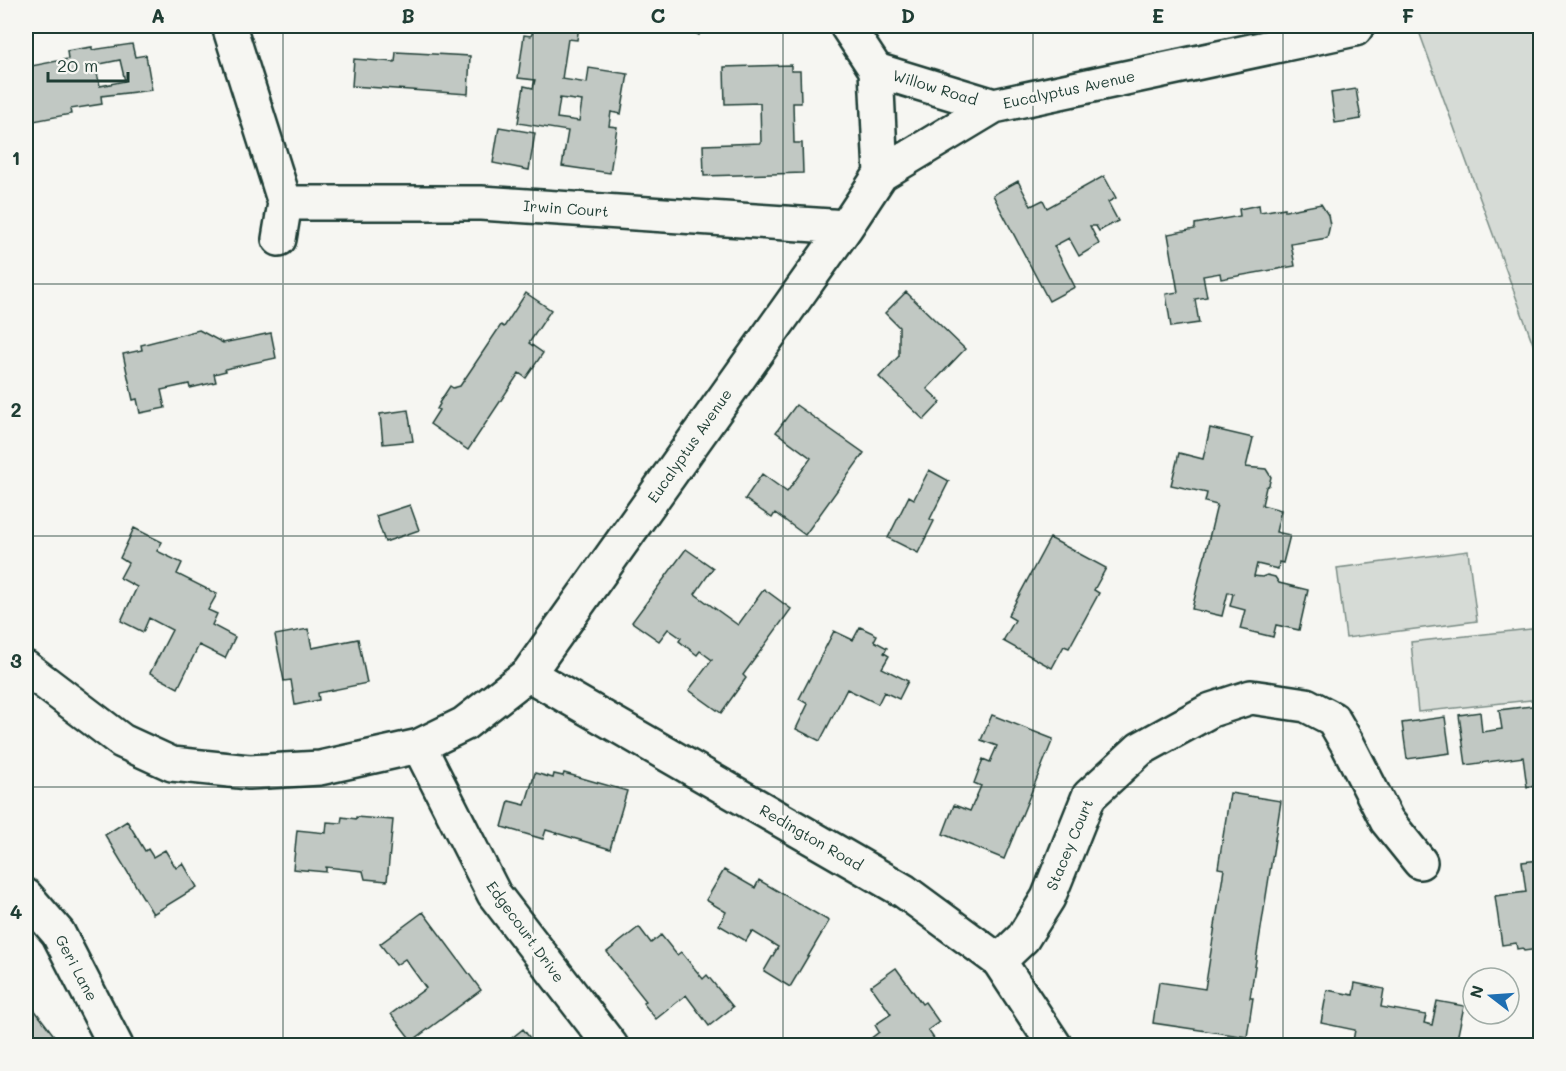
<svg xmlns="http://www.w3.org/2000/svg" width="1566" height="1071" font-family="Mali,sans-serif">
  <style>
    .green { fill: #d6dbd6; stroke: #7a8c85; stroke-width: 1.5 }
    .building { fill: #c1c8c3; stroke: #1f3d34; stroke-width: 1.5; fill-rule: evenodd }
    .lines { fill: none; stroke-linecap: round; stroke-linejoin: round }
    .minor-casing { stroke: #1f3d34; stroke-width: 38 }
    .minor { stroke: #f6f6f2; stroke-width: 33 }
    .grid { fill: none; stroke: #1f3d34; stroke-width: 1.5; stroke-opacity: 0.55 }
    .labels { text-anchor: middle; stroke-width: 6; stroke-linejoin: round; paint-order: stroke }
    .street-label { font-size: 15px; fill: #1f3d34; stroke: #f6f6f2 }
    .neatline { fill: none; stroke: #1f3d34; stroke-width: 2 }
    .grid-label { font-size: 20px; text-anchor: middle; font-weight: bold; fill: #1f3d34 }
  </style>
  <rect width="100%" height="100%" fill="#f6f6f2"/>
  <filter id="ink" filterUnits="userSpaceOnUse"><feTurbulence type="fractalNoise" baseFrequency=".0167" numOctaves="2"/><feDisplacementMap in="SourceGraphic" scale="12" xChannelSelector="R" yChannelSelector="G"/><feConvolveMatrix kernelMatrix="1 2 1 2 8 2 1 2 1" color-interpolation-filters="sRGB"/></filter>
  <g filter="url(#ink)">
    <!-- green -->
    <path class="green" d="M1417,26H1540V363Z
      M1468,551L1477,621L1346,638L1337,568Z
      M1540,628V699L1418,712L1411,642Z"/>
    <!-- building -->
    <path class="building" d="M535,26H579L577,40L568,39L562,79L587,83L589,68L628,74L621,114L611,112L609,126L617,127L610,173L562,166L568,131L518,123L524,86L533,88L535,80L518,78L524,35L531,36ZM560,98L582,101L579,121L557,118Z
      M682,26H704L699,35Z
      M132,44L135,57L146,55L152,90L101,96L102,104L70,109L71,114L34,121L33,116L26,118V67L68,59L67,51L92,47V50ZM120,60L125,81L100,86L95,65Z
      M396,52L470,56L468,94L352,86L354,59L395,62Z
      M791,65V71H800L801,103H793L794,143H802L803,173L704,176L703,145L761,143L760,103L725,104L724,67Z
      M1356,89L1361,119L1335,123L1331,93Z
      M499,127L535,133L529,170L493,163Z
      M1104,176L1116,198L1108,202L1118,221L1099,231L1096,226H1090L1099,244L1079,256L1069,238L1054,246L1075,287L1049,301L993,195L1018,181L1031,206L1043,200L1047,208Z
      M1321,204L1328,215L1330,225L1327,238L1291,244L1295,266L1221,279L1220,273L1203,276L1207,297L1195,299L1199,323L1171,327L1166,294L1178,292L1168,234L1195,229V224L1240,216L1239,209L1259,205L1260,212L1285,208V211Z
      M906,292L965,349L927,389L941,402L924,420L879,377L899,356V327L885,313Z
      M526,293L551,310L529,343L543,353L526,378L519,373L468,450L430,424L439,410L437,409L440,404L439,403L450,386L453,388L460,386L501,325L504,327Z
      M199,330L223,343L271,333L276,358L225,369L226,371L214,374L216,382L190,388L189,384L161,390L165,408L140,413L137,399L133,400L123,354L142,350L141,345Z
      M796,405L864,453L805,535L775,513L772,518L745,499L762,474L787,492L811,458L776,432Z
      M408,410L413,441L383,444L380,414Z
      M1210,428L1253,438L1246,467L1266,469L1271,477L1269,485L1266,487L1262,505L1281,510L1276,532L1290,535L1283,563L1279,562L1278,569L1257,564L1254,576L1262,577L1267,575L1275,577L1279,583L1308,590L1299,630L1276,625L1273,637L1240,629L1245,610L1230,606L1233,594L1228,592L1222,616L1192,609L1217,505L1205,502L1207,493L1171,485L1179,453L1203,459Z
      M929,470L949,481L930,519L934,521L918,553L888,538L909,496L914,499Z
      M410,505L419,530L385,542L376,516Z
      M134,528L162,542L157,551L182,563L177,574L217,594L208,610L217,614L212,625L235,637L225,658L199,645L178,688L150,673L172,630L149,618L143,632L121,621L137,587L120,578L128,563L120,558Z
      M1050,538L1106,568L1094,590L1099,593L1069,648L1064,646L1052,668L1003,641L1015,620L1008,616Z
      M686,549L713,568L695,594L738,625L764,589L791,609L743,675L746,678L721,713L689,690L712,660L700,651L697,655L679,641L681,638L668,629L659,641L632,622Z
      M860,627L877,635L874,641L887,648L884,653L889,656L882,668L908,681L899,699L884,692L878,704L847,689L820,741L796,729L808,704L799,699L834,631L853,640Z
      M308,629L312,648L358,639L367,683L318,693L319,700L295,705L291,680L284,681L275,635Z
      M1540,705V785L1527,787L1523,757L1466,765L1459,715L1480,712L1482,732L1502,729L1499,710Z
      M992,715L1053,739L1004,859L943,834L954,805L970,811L981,786L974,783L983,759L990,762L997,746L981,740Z
      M1445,717L1450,753L1407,759L1402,723Z
      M535,773L553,778L554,774L563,776L564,773L627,791L610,849L546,830L543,839L502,827L509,801L525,805Z
      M1230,793L1281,801L1250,998H1253L1247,1037L1153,1023L1159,982L1205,989L1224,869L1218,868Z
      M342,817L356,819V817L393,820L387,881L365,879L363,871L326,867V872L293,869L297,830L326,833L327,822L341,823Z
      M127,821L145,851L148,849L153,857L165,850L176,868L183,863L197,887L153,914L105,835Z
      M1540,860V946H1538L1539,949L1524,951L1523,948L1517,949L1516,943L1502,945L1495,896L1526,892L1522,862Z
      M724,870L755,888L759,880L829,921L790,987L764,971L778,947L752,931L746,941L719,925L726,912L706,900Z
      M423,912L481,990L412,1041L391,1014L426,988L405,959L396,965L380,944Z
      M639,927L651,943L661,935L677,955L681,952L703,979L707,975L733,1007L709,1026L686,995L656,1019L643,1003L646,1001L607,952Z
      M896,968L922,1004L925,1002L939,1022L928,1030L939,1046H867L865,1043L879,1032L875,1025L891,1014L871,986Z
      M1355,983L1384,989L1381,1007L1426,1015L1424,1023L1432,1025L1437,1001L1464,1006L1456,1044L1435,1040L1434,1046H1352L1355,1030L1321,1023L1327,990L1353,995Z
      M26,984L34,994L27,1000L62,1046H26Z
      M523,1029L536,1046H502Z"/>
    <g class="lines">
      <!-- minor casing -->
      <g class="minor-casing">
        <path id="minor" d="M229,26L285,203H481L846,227
          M847,26L876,70L881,174
          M876,70L994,106
          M279,239L285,203
          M26,668L122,741L172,764L249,772L320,768L419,746L464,724L528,674L846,227L881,174L994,106L1355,29L1357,26
          M528,674L904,891L999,961L1055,1046
          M419,746L494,894L611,1046
          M26,896L58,933L116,1046
          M999,961L1023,938L1048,898L1089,796L1140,749L1211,710L1251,697L1306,705L1333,719L1347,743L1387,821L1420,862"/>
      </g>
      <!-- minor -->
      <use href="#minor" class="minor"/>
    </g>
  </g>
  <!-- grid -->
  <path class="grid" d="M283,26V1046M533,26V1046M783,26V1046M1033,26V1046M1283,26V1046M26,284H1540M26,536H1540M26,787H1540"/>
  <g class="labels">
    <!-- street labels -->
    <g class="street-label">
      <text transform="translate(935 88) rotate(17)" y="5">Willow Road</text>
      <text transform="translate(1069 90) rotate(-12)" y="5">Eucalyptus Avenue</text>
      <text transform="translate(566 209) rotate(4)" y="5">Irwin Court</text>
      <text transform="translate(690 446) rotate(-55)" y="5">Eucalyptus Avenue</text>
      <text transform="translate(811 838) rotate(30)" y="5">Redington Road</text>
      <text transform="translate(1070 845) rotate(-67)" y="5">Stacey Court</text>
      <text transform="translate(525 932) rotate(54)" y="5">Edgecourt Drive</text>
      <text transform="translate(76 968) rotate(62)" y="5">Geri Lane</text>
    </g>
  </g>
  <!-- margin -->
  <rect width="1566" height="1071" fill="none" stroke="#f6f6f2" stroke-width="66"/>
  <!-- north arrow -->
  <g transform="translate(1491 996) rotate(287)"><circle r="28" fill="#f6f6f2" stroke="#a0aca6" stroke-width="1.5"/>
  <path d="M0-4.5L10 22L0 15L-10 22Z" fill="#1f6fb2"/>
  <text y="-9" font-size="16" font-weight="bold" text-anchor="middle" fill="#1f3d34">N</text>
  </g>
  <!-- scale -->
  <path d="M48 72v9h80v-9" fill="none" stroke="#1f3d34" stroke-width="3"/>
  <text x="57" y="72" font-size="18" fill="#1f3d34" stroke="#f6f6f2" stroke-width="4.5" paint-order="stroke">20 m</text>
  <rect x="33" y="33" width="1500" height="1005" class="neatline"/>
  <g class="grid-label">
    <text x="158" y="23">A</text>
    <text x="408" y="23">B</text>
    <text x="658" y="23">C</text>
    <text x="908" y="23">D</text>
    <text x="1158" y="23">E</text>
    <text x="1408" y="23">F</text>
    <text x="16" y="165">1</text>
    <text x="16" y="417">2</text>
    <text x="16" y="668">3</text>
    <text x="16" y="919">4</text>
  </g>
</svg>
